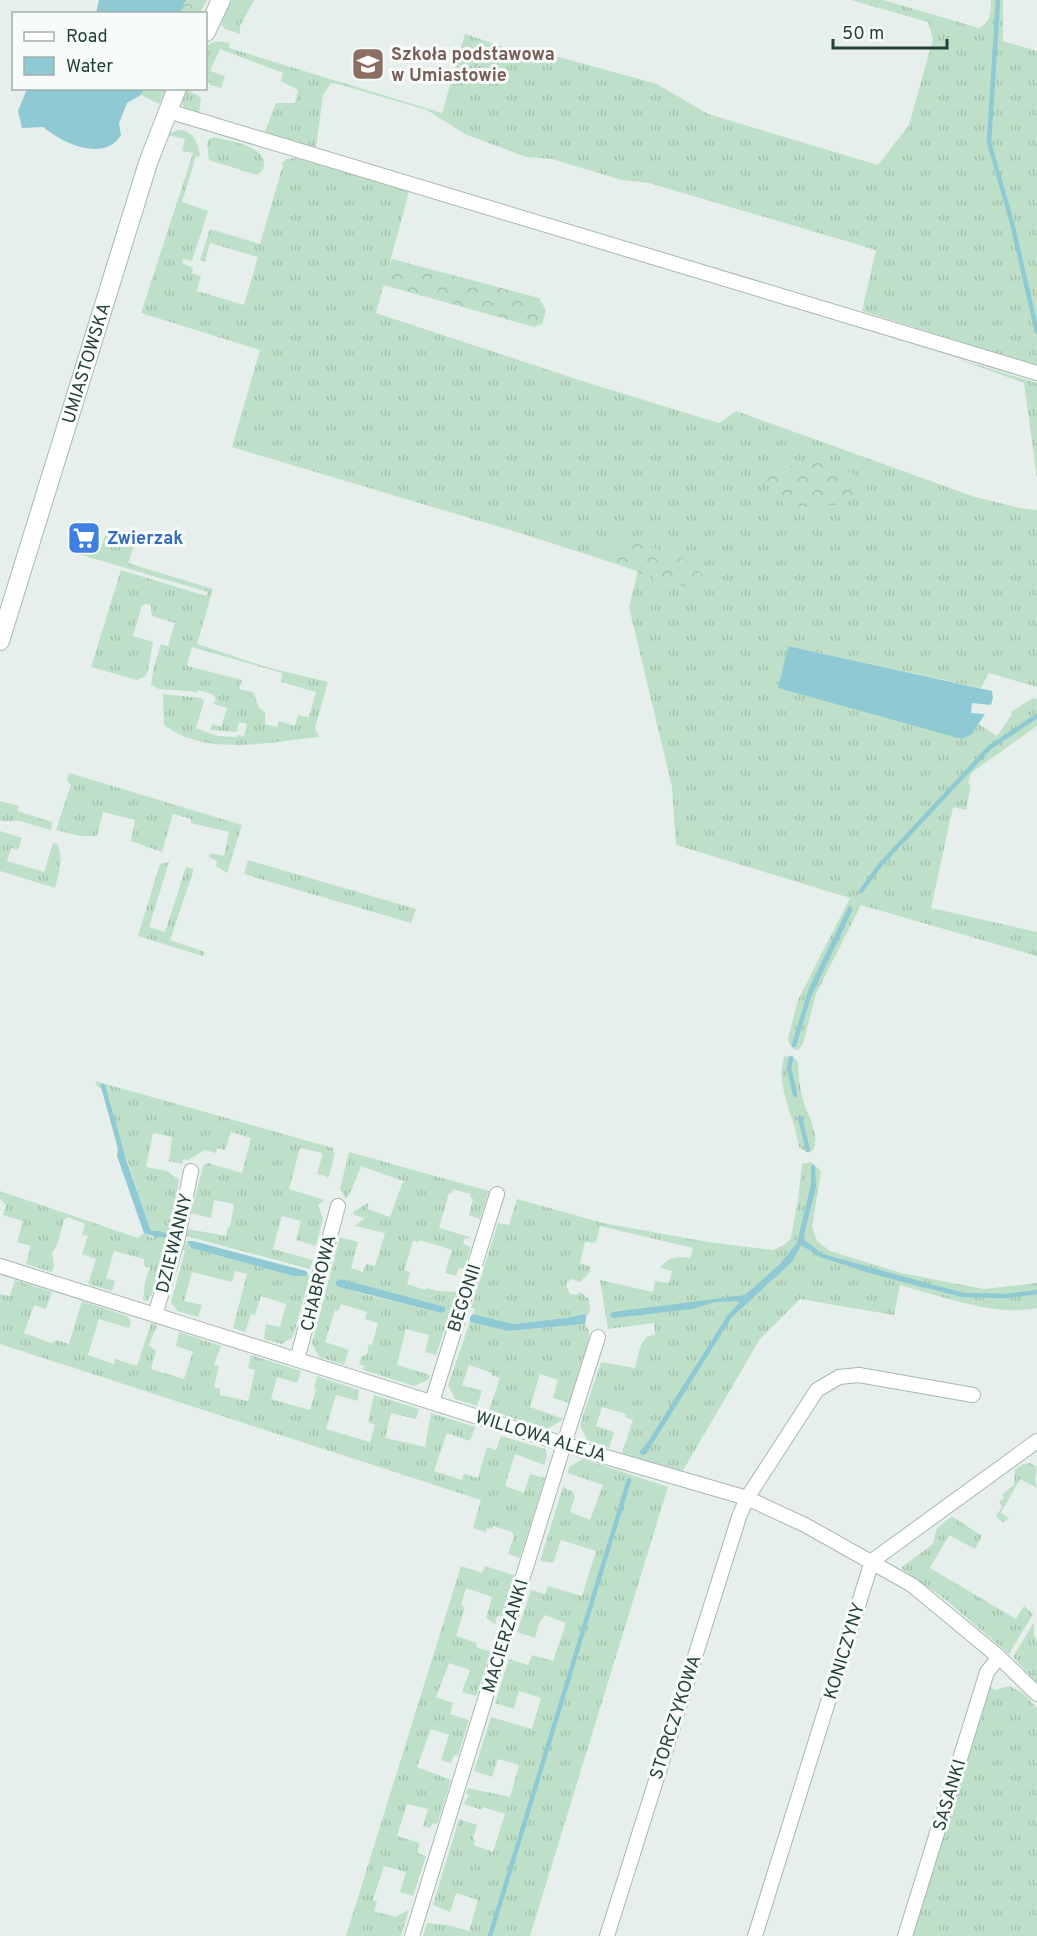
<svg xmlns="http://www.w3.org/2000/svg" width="1037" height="1936" font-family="Overpass,sans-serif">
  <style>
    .grass { fill: url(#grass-tufts); fill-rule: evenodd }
    .forest { fill: url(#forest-crowns) }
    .water { fill: #8ec9d4 }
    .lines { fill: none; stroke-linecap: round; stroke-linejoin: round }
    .stream { stroke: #8ec9d4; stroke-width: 4.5 }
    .minor-casing { stroke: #a8b8b2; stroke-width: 16 }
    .secondary-casing { stroke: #a4bbb3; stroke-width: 20 }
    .minor { stroke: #fff; stroke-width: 14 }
    .secondary { stroke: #fff; stroke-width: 18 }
    .labels { text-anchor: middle; stroke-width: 6; stroke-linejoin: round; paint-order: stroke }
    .education-label { font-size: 18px; font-weight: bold; fill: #785e54; stroke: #f7fbf9; text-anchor: start }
    .street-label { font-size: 18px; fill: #24423a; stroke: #f7fbf9 }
    .shop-label { font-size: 18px; font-weight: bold; fill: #366cbe; stroke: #f7fbf9; text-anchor: start }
  </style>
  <defs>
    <pattern id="grass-tufts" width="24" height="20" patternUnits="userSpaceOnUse" patternTransform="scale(1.5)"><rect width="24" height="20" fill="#bfe0c8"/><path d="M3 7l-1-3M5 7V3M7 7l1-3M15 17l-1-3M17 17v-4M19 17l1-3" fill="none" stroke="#a4c1ad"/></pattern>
    <pattern id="forest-crowns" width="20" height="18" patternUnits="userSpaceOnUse" patternTransform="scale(1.5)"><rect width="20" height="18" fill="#bfe0c8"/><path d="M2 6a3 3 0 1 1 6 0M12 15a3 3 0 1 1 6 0" fill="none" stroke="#a4c1ad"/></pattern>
  </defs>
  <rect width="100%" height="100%" fill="#e6efeb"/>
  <!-- grass -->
  <path class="grass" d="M232,0H254L240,26V34L225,29L222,25V14Z
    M851,0H883L979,28C991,21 991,13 991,0H1003V41L1037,51V366L862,311L876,250L649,183L622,180L552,159L526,157L465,134L427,110L341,85L331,83L323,95L316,147L304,146L264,134L276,103H295L298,90L281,81L283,73L220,49L210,71L225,76L221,88L210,85V83L206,81V47C214,40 219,41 230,43L229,48L442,113L465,34L513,50L555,56L657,84L708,114L878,165L909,125L933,39L928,22Z
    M186,89H191L190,92L198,95L201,99L199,114L183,107L182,99Z
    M178,130C194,131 198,142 200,157L196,156L182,202L208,211L192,261L183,259L182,263L193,268L192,273L201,276L197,291L244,305L258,257L210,243L205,262L200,260L210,229L260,244L283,165L281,164L286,159L294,158L410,188L376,313L582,381L719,423L736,411L975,497L1020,508L1037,510V687L989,673L981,688L788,646L778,688L972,734L979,724L997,736L1012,714L1011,712L1033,698L1037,699V726L971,773L968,784L971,785L966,810L953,807L931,908L1037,932V956L861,905L816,994L803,1044L798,1050H795L790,1045L788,1038L798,1000L850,898L676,845L672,787L629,607L638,571L523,534L232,447L260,350L141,313L193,153L182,151L185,139L167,135Z
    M214,137C228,141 263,145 264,163C264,169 262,172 257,175L209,160L207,144L209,139Z
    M952,357L1037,383V478L1024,383Z
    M106,532L118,535L115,542L128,547L132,537L119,532L137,538L128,563L213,589L197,644L266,667L328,682L315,728L319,737C271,742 206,757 164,725L163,694L201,698L204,701L196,728L217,736L236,737L238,735L244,736L247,724L239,722L237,732L210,730L212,724L221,727L227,708L214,704L216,698L212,694L198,690V692L159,689L151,685L154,666L161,644L168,646L175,623L152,616L151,605L145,604L142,605L133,636L153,642L148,671L145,676L137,680L91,667L121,570L206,596L208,592L71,552L72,546L70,542L100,551ZM192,647L282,673L281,682L316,692L309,717L298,715L295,726L279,721L277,727L265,724V712L259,708L253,692L239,689L242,680L187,666Z
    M69,773L242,825L227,873L216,866L217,861L209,857L210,853L224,856L229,832L191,823V819L173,814L162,852L131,841L135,820L103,812L97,836H80L56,830L71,785L67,780Z
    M0,801L19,806L17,811L52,822L51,830L20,821H0Z
    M0,831L22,838L18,850L11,848L7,861L44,872L53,843L57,844C64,856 59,874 55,888L0,871Z
    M248,860L416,909L411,923L244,874Z
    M169,862L149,927L165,932L186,867L194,869L170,940L205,952L203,956L138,936L160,864Z
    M788,1056L793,1057L798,1062C798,1075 800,1088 803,1100C807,1114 822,1137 812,1151L806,1152L799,1147C795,1117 775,1087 784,1057Z
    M95,1081L333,1148V1152L335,1153L329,1177L317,1174L323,1153L300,1148L289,1189L324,1200L318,1205L323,1218L316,1246L296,1240L301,1221L282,1216L273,1249L313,1260L310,1269L186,1236L188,1229L226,1236L228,1227H230L234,1204L214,1200L211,1218L191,1213L203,1166L208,1163L242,1173L251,1138L231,1132L225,1150L217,1148L216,1153L205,1150L188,1160L183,1159L182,1164L169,1161L172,1137L153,1133L146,1167L167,1171L179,1180C173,1209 165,1280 147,1301L143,1300L145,1282L150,1268L144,1266V1259L114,1251L106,1278L115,1281L112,1291L88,1284L96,1259L82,1254L88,1236L82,1234L85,1224L68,1217L64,1220L57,1245L52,1253L54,1266L52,1272L26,1264L31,1246L17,1242L23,1221L3,1215L6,1205L0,1199V1191L138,1238L144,1233L153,1238L159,1231H151L127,1160L118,1148V1151L102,1089L97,1086Z
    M349,1152L489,1191L480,1219L469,1215L473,1199L470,1197L471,1194L453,1189L452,1193H449L439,1228L470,1237L469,1239L465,1238L463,1244L471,1247L464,1269L459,1268L456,1276L445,1273L452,1250L420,1240L419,1242L413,1241L404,1270L410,1272L407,1284L425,1290L426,1288L438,1291L457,1292L436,1355L425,1352L429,1335L406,1329L397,1365L430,1375L428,1380L414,1386L363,1370L364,1366L359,1364L361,1357L367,1354L369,1344L372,1345L378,1323L365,1319L367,1312L341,1304L338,1311L335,1310L325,1342L349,1350L344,1365L319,1357L312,1343L340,1237L358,1242L351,1268L363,1272L366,1264L375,1266L385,1233L355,1226L365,1218L354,1215L353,1212L369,1202L367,1209L390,1217L403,1181L361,1166L352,1189L346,1199L340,1189ZM341,1279L415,1300L424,1301L445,1312L441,1313L359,1293L336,1281Z
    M811,1162L821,1171L812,1227L817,1241L830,1251L901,1273L984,1289L1037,1283V1308C996,1317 941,1296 900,1285L894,1315L800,1299L760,1339L682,1472L622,1453L633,1420L625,1417L626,1414L602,1407L596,1426L614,1432L609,1448L587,1440L580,1425L601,1362L635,1368C639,1355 640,1334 655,1335L654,1323L608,1329L600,1280L653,1292L655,1281L669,1283L672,1271L660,1268C667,1258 677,1255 690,1258L693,1248L600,1226L596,1243L585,1242L580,1263L591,1267L590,1272L580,1282L572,1279L567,1282L566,1286L570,1294L576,1295L580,1292L589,1299L590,1312L586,1317L584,1314L565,1318L513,1324L473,1314L475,1309L471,1308L498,1223L509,1225L517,1199L603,1223L708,1242L773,1250L785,1244L791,1238L798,1200L802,1164Z
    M187,1241L191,1248L293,1276L310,1275L293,1337L282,1344L264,1339L266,1324L280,1327L286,1304L261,1296L255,1315L251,1314L245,1332L233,1328L247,1274L235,1271L232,1282L192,1272L184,1301L202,1305L198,1317L177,1311L171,1302L185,1251L183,1249Z
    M15,1280L52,1292L46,1309L34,1305L24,1333L51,1343L56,1340L69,1344L82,1301L127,1316L131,1322L129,1328L99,1319L88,1355L114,1364L115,1359L137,1366L151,1323L157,1325L149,1345L156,1351L151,1369L184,1379L193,1352L176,1346L179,1332L221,1346L214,1365L219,1366L214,1387L220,1389V1395L248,1401L255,1370L248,1368L251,1355L301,1371L297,1383L277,1377L271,1399L310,1410L316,1389L314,1388L317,1376L359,1390L358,1401L336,1395L326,1429L370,1442L375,1425L368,1422L374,1395L419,1409L416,1419L391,1413L385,1438L425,1447L431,1413L475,1427L470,1441L447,1433L434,1471L462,1480L464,1474L478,1478L487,1447L496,1450L501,1436L545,1449L547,1455L544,1465L515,1454L505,1486L524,1493L530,1474L545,1478L520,1558L508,1554L514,1536L512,1532L493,1526L492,1529L487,1528L486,1532L473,1528L481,1500L0,1344V1294L10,1296Z
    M470,1322L508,1331L585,1324L589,1331V1339L569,1403L553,1398L558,1380L540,1374L530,1407L564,1419L547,1429L489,1410L500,1378L491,1375L492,1373L469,1365L462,1385L482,1391L477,1406L455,1399L448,1385Z
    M583,1459L668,1487L530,1936H423L427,1923L447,1925L469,1931L478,1900L456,1893L450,1912L433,1905L459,1819L477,1825L473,1839L475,1840L474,1845L493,1852L505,1814L483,1807L482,1810L464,1804L469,1795L466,1794L468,1788L510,1797L519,1765L498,1759L492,1777L474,1771L491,1717L532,1729L541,1698L519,1691L514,1709L495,1703L509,1659L528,1665L532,1655L553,1661L566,1623L545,1615L539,1624L535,1638L517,1632L531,1590L545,1594L548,1586L582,1596L596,1551L561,1540L553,1563L540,1561L563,1487L573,1492L575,1497L570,1512L590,1520L603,1485L568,1473L569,1467Z
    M1030,1463L1037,1467L1035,1478L1037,1488L1020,1479L1001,1513L1009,1518L1003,1523L996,1516L1002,1507L999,1502L1004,1498L1002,1494L1014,1485L1015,1470L1023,1464Z
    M951,1517H953L982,1536L975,1549L949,1535L930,1568L1016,1619L1024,1606L1033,1614L1009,1654L946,1600L902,1569V1567L933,1544L937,1528Z
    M461,1566L482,1573L485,1566L516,1576L502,1617L497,1616L495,1624L486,1618L492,1597L466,1588L461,1605L465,1607L456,1636L477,1643L476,1647L491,1652L476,1696L462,1692L470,1670L449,1663L436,1697L453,1703L450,1714L469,1720L458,1756L454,1755L451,1763L441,1760L449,1735L431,1729L417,1767L451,1780L437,1824L433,1823L430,1828L423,1826L428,1809L407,1804L397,1836L420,1843L417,1853L426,1856L413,1896L400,1892L406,1872L384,1866L373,1900L377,1902L374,1911L395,1917L409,1910L401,1936H346Z
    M1034,1622V1635L1037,1641V1683L1013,1657Z
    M989,1686L995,1690L1009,1686L1023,1693L1037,1708V1936H912Z"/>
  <!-- forest -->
  <path class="forest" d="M186,0H207L200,13L180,14Z
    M144,88H167V89L159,104L141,95Z
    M392,259L539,298L546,311L542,324L534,327L383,285Z
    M803,462L829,464L854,474L858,487L844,505L785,507C778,495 765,482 761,470L764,465L778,470Z
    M629,539L684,559L705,577L696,588L656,581L649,572L637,575L638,571L607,561L613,546Z"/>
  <!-- water -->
  <path class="water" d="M99,0H186L180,13H96Z
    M27,89V88L144,89L141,95L127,103L119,123L121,135C104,163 62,143 43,127L22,128L18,111Z
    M788,646L992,691L993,697L991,705L972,703L971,713L985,714L972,734L962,739L778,688Z
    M849,906L852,907V911L811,997L808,1000L806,998L809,988Z
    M118,1148H122L151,1231H159L162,1234L158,1238L144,1233L117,1156Z
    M815,1165L816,1187L803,1239L823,1254L927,1283V1285L925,1288L866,1272L820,1257L801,1245L792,1262L732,1317L646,1454L642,1455L639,1452L647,1443L727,1316L739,1303L738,1301L715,1302L692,1309L614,1318L611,1317L610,1314L613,1312L745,1295L780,1264L797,1243L811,1184V1166Z
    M187,1241H193L291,1267L306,1271L308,1274L305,1276H293L191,1248Z
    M341,1279L445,1307V1312L441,1313L339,1287L336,1285V1281Z
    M473,1314L513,1324L565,1318L585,1314L586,1319L585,1324L508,1331L470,1322V1317Z"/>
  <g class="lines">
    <!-- stream -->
    <path class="stream" d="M998,0L989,142L1012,223L1037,332
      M861,891L880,865L990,747L1037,716
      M794,1045L809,996
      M791,1058L789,1068L795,1095
      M103,1086L122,1153
      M800,1118L808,1150
      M157,1233L167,1236
      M921,1284L963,1295L1006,1296L1037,1292
      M490,1936L629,1480"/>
    <!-- minor casing -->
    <g class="minor-casing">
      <path id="minor" d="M168,111L1037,373
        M0,1266L589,1452L747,1498L805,1525L912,1585L999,1657L1037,1694
        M155,1315L177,1242L191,1171
        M297,1360L338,1206
        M432,1402L497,1194
        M412,1936L564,1444L598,1337
        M607,1936L739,1517L747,1498L817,1390L839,1377L859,1375L973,1395
        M755,1936L872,1561L1037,1441
        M905,1936L987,1672L999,1657"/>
    </g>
    <!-- secondary casing -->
    <g class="secondary-casing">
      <g id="secondary">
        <path d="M206,32L221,0"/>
        <path id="s1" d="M0,641L148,163L177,88"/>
      </g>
    </g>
    <!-- minor -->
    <use href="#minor" class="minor"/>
    <!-- secondary -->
    <use href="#secondary" class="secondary"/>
  </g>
  <!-- icons -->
  <defs>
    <g id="school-square" transform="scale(1.725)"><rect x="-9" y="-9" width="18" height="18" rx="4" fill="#8d6e63" stroke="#f7fbf9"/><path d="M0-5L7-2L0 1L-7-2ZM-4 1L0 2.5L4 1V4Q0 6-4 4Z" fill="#fff"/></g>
    <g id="supermarket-square" transform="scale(1.725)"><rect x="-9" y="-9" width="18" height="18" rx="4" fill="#3f7fe0" stroke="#f7fbf9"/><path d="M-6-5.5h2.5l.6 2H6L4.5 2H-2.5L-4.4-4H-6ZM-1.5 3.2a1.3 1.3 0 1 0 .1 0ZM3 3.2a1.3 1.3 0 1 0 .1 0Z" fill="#fff"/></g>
  </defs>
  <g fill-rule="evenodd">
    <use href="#school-square" x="368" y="64"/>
    <use href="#supermarket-square" x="84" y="538"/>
  </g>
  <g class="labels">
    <!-- education labels -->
    <g class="education-label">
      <text x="391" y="60">Szkoła podstawowa<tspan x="391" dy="21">w Umiastowie</tspan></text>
    </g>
    <!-- street labels -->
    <g class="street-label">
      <text dy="6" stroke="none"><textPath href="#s1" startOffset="291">UMIASTOWSKA</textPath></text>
      <text transform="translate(174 1243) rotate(-76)" y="6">DZIEWANNY</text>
      <text transform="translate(318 1283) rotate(-76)" y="6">CHABROWA</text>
      <text transform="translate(464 1298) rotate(-72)" y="6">BEGONII</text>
      <text transform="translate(541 1436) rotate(17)" y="6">WILLOWA ALEJA</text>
      <text transform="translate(505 1636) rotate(-73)" y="6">MACIERZANKI</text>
      <text transform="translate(844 1651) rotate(-73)" y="6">KONICZYNY</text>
      <text transform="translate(675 1717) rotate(-72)" y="6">STORCZYKOWA</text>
      <text transform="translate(949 1795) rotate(-73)" y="6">SASANKI</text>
    </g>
    <!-- shop labels -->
    <g class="shop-label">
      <text x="107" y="544">Zwierzak</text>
    </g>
  </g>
  <!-- legend -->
  <rect x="12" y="12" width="195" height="78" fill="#f7fbf9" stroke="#a3b1ad" stroke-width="1.5"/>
  <rect x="24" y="32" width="30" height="9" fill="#ffffff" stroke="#a3b1ad" stroke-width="1.5"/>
  <text x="66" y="42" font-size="18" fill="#24423a">Road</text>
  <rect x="24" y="57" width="30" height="18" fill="#8ec9d4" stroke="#a3b1ad" stroke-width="1.5"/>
  <text x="66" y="72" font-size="18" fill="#24423a">Water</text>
  <!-- scale -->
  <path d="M833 39v9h114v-9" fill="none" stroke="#24423a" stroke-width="3"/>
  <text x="842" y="39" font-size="18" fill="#24423a" stroke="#f7fbf9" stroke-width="4.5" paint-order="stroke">50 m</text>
</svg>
